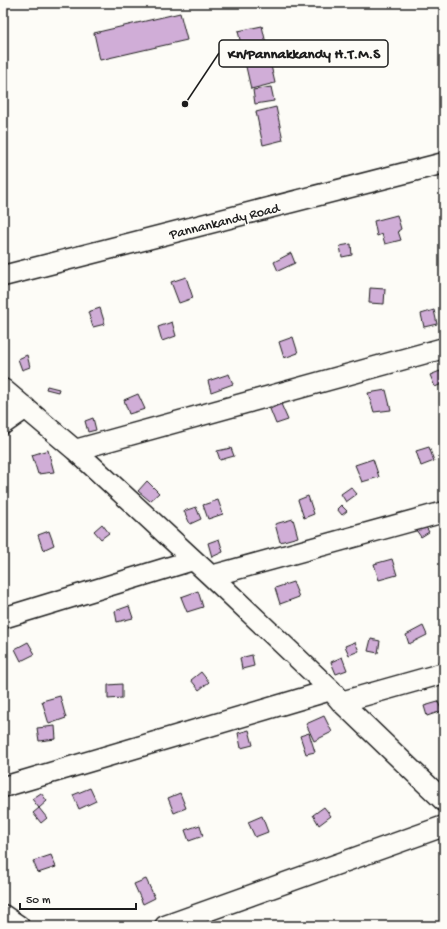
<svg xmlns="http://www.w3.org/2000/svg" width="447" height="929" font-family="'Gochi Hand',sans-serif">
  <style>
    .building { fill: #d0add7; stroke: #1c1c1c }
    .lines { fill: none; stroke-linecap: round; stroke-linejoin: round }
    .minor-casing { stroke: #1c1c1c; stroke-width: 23 }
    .minor { stroke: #fdfcf7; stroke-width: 20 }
    .labels { text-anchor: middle; stroke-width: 3; stroke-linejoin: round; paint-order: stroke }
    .street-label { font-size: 14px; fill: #1c1c1c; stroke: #fdfcf7 }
    .leader { fill: none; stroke: #1c1c1c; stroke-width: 1.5 }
    .callout-dot { fill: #1c1c1c; stroke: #fdfcf7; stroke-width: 1.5 }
    .callout { fill: #fdfcf7; stroke: #1c1c1c; stroke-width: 1.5 }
    .callout-label { font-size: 15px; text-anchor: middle; font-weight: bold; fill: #1c1c1c }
  </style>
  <rect width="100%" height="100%" fill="#fdfcf7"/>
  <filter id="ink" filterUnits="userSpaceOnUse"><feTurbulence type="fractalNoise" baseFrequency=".025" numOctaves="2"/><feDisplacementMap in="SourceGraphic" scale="8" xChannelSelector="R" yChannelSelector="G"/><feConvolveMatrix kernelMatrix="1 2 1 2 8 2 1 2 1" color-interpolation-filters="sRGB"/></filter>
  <g filter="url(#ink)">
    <!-- building -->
    <path class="building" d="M180,13L187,40L100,60L94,33Z
      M262,26L275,83L251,89L238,31Z
      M271,87L274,101L255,104L253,90Z
      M276,107L283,140L263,145L256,112Z
      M397,215L401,229L398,231L401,240L385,244L382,234L377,236L374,221Z
      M351,244L352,255L342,257L340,246Z
      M291,253L295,263L278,271L274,262Z
      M186,277L193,298L179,303L171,282Z
      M370,288L385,289L384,304L369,303Z
      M100,308L105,324L93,327L88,312Z
      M434,310L437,324L424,327L421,314Z
      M172,322L176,336L162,341L158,327Z
      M293,337L298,353L284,358L279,342Z
      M27,355L30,367L22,370L18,359Z
      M440,371L444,378V383L435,387L430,375Z
      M229,374L233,384L211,392L208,381Z
      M47,386L59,389L58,392L46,389Z
      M386,390L391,410L374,412L368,393Z
      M138,394L145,409L129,414L124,400Z
      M281,404L288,420L276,424L270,409Z
      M93,418L96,430L88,432L85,421Z
      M429,447L434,461L421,466L416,451Z
      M231,448L234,456L220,460L217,451Z
      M48,450L54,472L38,474L32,455Z
      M373,459L379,477L362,482L355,465Z
      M147,481L159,493L150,501L138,491Z
      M351,487L357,494L346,502L341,494Z
      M308,496L314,514L304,518L298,500Z
      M218,500L223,514L208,519L203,505Z
      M341,505L347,511L342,515L337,509Z
      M196,507L201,519L190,524L184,511Z
      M293,519L298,537L280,542L275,524Z
      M102,524L109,533L101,539L94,531Z
      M424,524L429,532L421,537L416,530Z
      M49,531L54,545L43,550L38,535Z
      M219,539L223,552L212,557L208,543Z
      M392,559L397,575L379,580L374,564Z
      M293,582L299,597L280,604L275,588Z
      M198,591L203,607L187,612L181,597Z
      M129,606L133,618L117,622L115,611Z
      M423,626L427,635L409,644L406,635Z
      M371,639L380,641L378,653L368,651Z
      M28,642L35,654L21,661L15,649Z
      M355,642L359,651L349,655L345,646Z
      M252,655L254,666L242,669L240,658Z
      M342,657L347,670L336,674L331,662Z
      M201,672L209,682L199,690L191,680Z
      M122,684V698L108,699V685Z
      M60,696L66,718L49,724L42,701Z
      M438,702L442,711L427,716L424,706Z
      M324,716L332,732L314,741L306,724Z
      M55,726L56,739L39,741L37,728Z
      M249,730L253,745L241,748L238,733Z
      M309,733L315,752L306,754L300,736Z
      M90,788L96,801L79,809L73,795Z
      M41,793L47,801L39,808L32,799Z
      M180,793L186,808L174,813L168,798Z
      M324,807L331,816L319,825L313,815Z
      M39,808L47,818L41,823L33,813Z
      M262,816L268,832L255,837L248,822Z
      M200,825L203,836L189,841L185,830Z
      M51,855L56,867L38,873L33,861Z
      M146,879L155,898L143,904L134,884Z"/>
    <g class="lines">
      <!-- minor casing -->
      <g class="minor-casing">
        <path id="minor" d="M3,276L444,163
          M3,389L75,450L211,576L331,690L341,702L444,801
          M3,424L26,408
          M75,450L444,348
          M211,576L444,512
          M3,618L193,560
          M341,702L444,673
          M3,787L331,690
          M3,915L19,926
          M165,926L444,826"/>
      </g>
      <!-- minor -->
      <use href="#minor" class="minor"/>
    </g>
  </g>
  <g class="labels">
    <!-- street labels -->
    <g class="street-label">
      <text transform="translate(224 220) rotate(-14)" y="5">Pannankandy Road</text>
    </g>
  </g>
  <!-- callouts -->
  <path class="leader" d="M185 104L219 53"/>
  <circle class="callout-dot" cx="185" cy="104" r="4"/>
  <rect class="callout" x="219" y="40" width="169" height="27" rx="4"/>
  <g class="callout-label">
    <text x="304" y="58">Kn/Pannakkandy H.T.M.S</text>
  </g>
  <!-- margin -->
  <rect width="447" height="929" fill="none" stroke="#fdfcf7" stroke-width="16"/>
  <rect x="8" y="8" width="431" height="913" fill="none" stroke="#1c1c1c" stroke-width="1.5" filter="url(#ink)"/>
  <!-- scale -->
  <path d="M20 903v6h116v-6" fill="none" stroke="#1c1c1c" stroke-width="2"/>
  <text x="26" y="903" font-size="12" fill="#1c1c1c" stroke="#fdfcf7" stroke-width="3" paint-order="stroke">50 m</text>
</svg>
